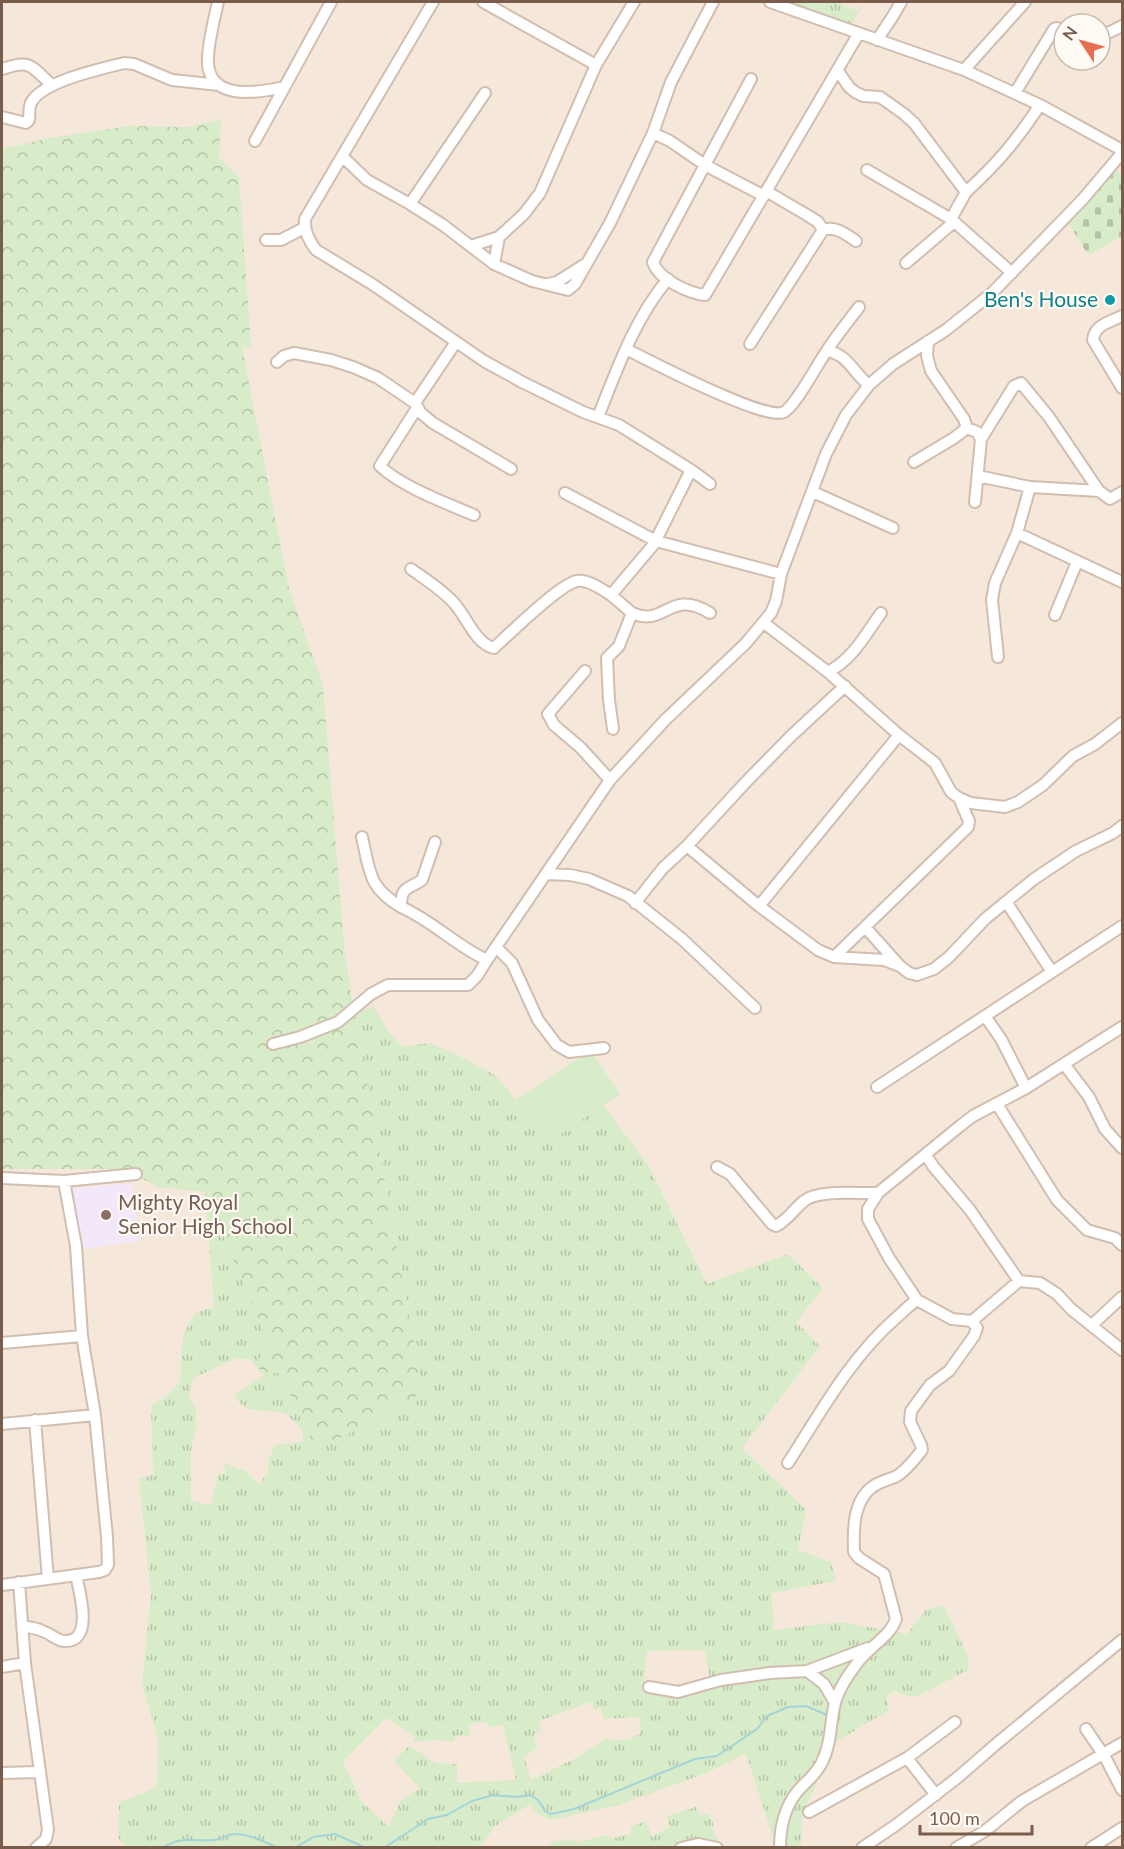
<svg xmlns="http://www.w3.org/2000/svg" width="1124" height="1849" font-family="Lato,sans-serif">
  <style>
    .residential { fill: #f5e8da; fill-rule: evenodd }
    .education { fill: #f3e8fa }
    .grass { fill: url(#grass-tufts); fill-rule: evenodd }
    .forest { fill: url(#forest-crowns) }
    .cemetery { fill: url(#cemetery-stones) }
    .pitch { fill: #d8ecc9 }
    .lines { fill: none; stroke-linecap: round; stroke-linejoin: round }
    .stream { stroke: #a5d3da; stroke-width: 2 }
    .minor-casing { stroke: #d1beb0; stroke-width: 14 }
    .minor { stroke: #fff; stroke-width: 10 }
    .culture-dot { fill: #0f9aa8; stroke: #fffaf3; stroke-width: 2 }
    .education-dot { fill: #8d6e63; stroke: #fffaf3; stroke-width: 2 }
    .labels { text-anchor: middle; stroke-width: 4.5; stroke-linejoin: round; paint-order: stroke }
    .culture-label { font-size: 21px; fill: #0d838f; stroke: #fffaf3; text-anchor: end }
    .education-label { font-size: 21px; fill: #785e54; stroke: #fffaf3; text-anchor: start }
  </style>
  <defs>
    <pattern id="grass-tufts" width="24" height="20" patternUnits="userSpaceOnUse" patternTransform="scale(1.5)"><rect width="24" height="20" fill="#d8ecc9"/><path d="M3 7l-1-3M5 7V3M7 7l1-3M15 17l-1-3M17 17v-4M19 17l1-3" fill="none" stroke="#b4c2a5"/></pattern>
    <pattern id="forest-crowns" width="20" height="18" patternUnits="userSpaceOnUse" patternTransform="scale(1.5)"><rect width="20" height="18" fill="#d8ecc9"/><path d="M2 6a3 3 0 1 1 6 0M12 15a3 3 0 1 1 6 0" fill="none" stroke="#b4c2a5"/></pattern>
    <pattern id="cemetery-stones" width="16" height="16" patternUnits="userSpaceOnUse" patternTransform="scale(1.5)"><rect width="16" height="16" fill="#d8ecc9"/><path d="M2 7V4a2 2 0 0 1 4 0v3zM10 15v-3a2 2 0 0 1 4 0v3z" fill="#b4c2a5"/></pattern>
  </defs>
  <rect width="100%" height="100%" fill="#fdf6ec"/>
  <!-- residential -->
  <path class="residential" d="M2,2H1122V1847L2,1848ZM1064,24H1100V60H1064Z"/>
  <!-- education -->
  <path class="education" d="M131,1183L140,1241L81,1249L72,1189Z"/>
  <!-- grass -->
  <path class="grass" d="M785,2H838L849,8L857,10L865,2L851,24Z
    M373,1006L390,1034L403,1047L430,1043L463,1058L495,1075L516,1100L546,1144L603,1105L648,1165L707,1284L788,1254L823,1288L796,1322L820,1346L742,1448L806,1510L798,1550L831,1562L836,1581L771,1593L774,1630L839,1622L907,1634L926,1610L944,1606L968,1656V1670L918,1696H906L895,1691L886,1696L889,1710L837,1741L802,1814L801,1847H776L746,1754L706,1773L619,1805L551,1820L537,1813L529,1805L495,1826L480,1847L128,1848L118,1838L119,1803L157,1787L158,1737L142,1684L151,1594L139,1479L153,1475L151,1406L168,1395L180,1381L183,1335L195,1313L214,1307L205,1192L269,1345L261,1372L279,1373L317,1451L423,1391L355,1013ZM237,1358L251,1360L263,1376L238,1392L234,1397L246,1409L285,1413L303,1430V1442L275,1445L268,1461V1472L259,1484L246,1471L224,1463L225,1473L218,1474L211,1505L191,1501V1450L196,1427V1411L189,1396L193,1378ZM705,1650L711,1686L680,1696L643,1692L647,1651ZM590,1702L595,1710L601,1708L604,1719L639,1717L641,1733L628,1740L605,1739L572,1760L531,1780L524,1757L537,1748L534,1735L542,1731L539,1721ZM386,1718L416,1737L412,1742L436,1740L455,1742V1736L470,1735L469,1724L487,1722L488,1728L503,1725L516,1780L457,1783V1764L436,1763L409,1746L394,1761L420,1788L400,1801L389,1827L362,1802L343,1762Z
    M696,1807L700,1815L708,1814L713,1822L714,1835L724,1846L735,1847H725L700,1840L659,1848H544L554,1842L569,1839L579,1842L606,1835L612,1839L631,1833V1827L646,1821L652,1837L670,1827L667,1816Z"/>
  <!-- forest -->
  <path class="forest" d="M221,119L219,158L239,177L251,346L242,348L289,589L323,685L344,945L351,993L423,1392L317,1451L279,1373L261,1372L256,1363L269,1345L205,1192L157,1187L126,1169H2V148L20,145L49,138L129,126L187,127Z"/>
  <!-- cemetery -->
  <path class="cemetery" d="M1116,169L1122,176V236L1088,255L1069,224Z"/>
  <!-- pitch -->
  <path class="pitch" d="M590,1050L620,1094L546,1144L516,1100Z"/>
  <g class="lines">
    <!-- stream -->
    <path class="stream" d="M163,1848C180,1835 197,1842 214,1840C222,1839 229,1833 237,1834C251,1835 265,1842 278,1848
      M295,1848L313,1837L335,1834L366,1848
      M384,1848L428,1819L447,1815L472,1801L493,1795L517,1797L531,1795L539,1801L545,1811L551,1814L574,1809L695,1759L717,1756L757,1729L767,1716L788,1707L806,1706L827,1715"/>
    <!-- minor casing -->
    <g class="minor-casing">
      <path id="minor" d="M218,2C214,20 209,39 208,57C205,102 257,93 284,87
        M433,2L305,219C304,231 309,241 316,250L372,284L484,361L522,382L583,412L619,425L691,470L710,484
        M483,2L596,65
        M770,2L964,70L1040,105L1122,150
        M1100,37L1122,26
        M877,40L893,16L901,2
        M2,69C32,59 30,66 52,85
        M964,70L1025,2
        M838,71L849,87L855,92L863,96L880,97L904,114L914,123L966,192L951,219
        M751,79L653,262C658,279 688,293 705,295L707,292L859,33
        M1015,93L1054,29L1057,28L1064,30
        M2,117L26,123L29,120C30,114 28,107 32,101C45,81 100,69 124,63L134,64L172,80L219,85
        M653,133L670,141L705,165L764,196
        M255,141L331,2
        M343,157L367,180L410,204L443,225L494,264L532,281L568,290L575,284L610,223L653,133L671,82L713,2
        M867,170L951,219L1012,273
        M766,191L807,215L818,222L823,230C835,225 847,235 856,241
        M966,192C998,163 1016,141 1040,105
        M410,204L485,93
        M266,240H281L304,228
        M471,246L499,237
        M906,263L954,222
        M494,264L499,237L524,214L540,193L596,65L634,2
        M548,284L557,282L584,265
        M1122,316C1110,322 1094,325 1093,340L1122,388
        M928,341L927,356L931,371L964,419L967,428L977,432L981,439
        M750,344L823,230
        M626,349C648,360 767,422 784,412C796,405 817,365 826,352C836,336 848,322 859,307
        M827,351C848,354 854,374 869,385
        M277,362L284,356L294,353L331,360L353,367L378,378L415,403L421,413L433,423L511,469
        M415,403L456,342
        M417,408L380,466C402,487 446,503 474,515
        M598,417C617,369 635,318 668,279
        M914,462L954,438L967,428
        M978,476L1030,487L1099,491
        M813,492L893,528
        M565,493L656,541L781,574
        M975,502L981,439L1014,386L1021,383L1049,417L1099,491L1110,499L1122,492
        M1017,533L1122,582
        M411,569C425,579 441,589 453,602C466,615 475,644 494,648C509,634 560,584 577,581C588,579 603,590 611,595L654,544L691,470
        M611,595L632,613L619,646L607,658L609,700L613,729
        M632,613C666,628 669,588 710,613
        M1055,615L1077,562
        M764,623L828,672L899,735L935,763L951,792L959,798L971,803L1005,807L1018,802L1043,785L1073,756L1095,744L1122,723
        M998,657L992,600L995,583L1017,533L1030,487
        M585,671L548,714L554,725L581,748L610,780
        M828,672C853,659 865,635 881,613
        M362,837C370,872 368,887 401,907
        M435,842L422,880C407,890 401,886 401,907C433,921 456,946 487,960L610,780L666,719L746,643L771,613L776,601L781,574L826,454L846,415L869,385L893,364L946,330L992,293L1083,199L1122,153
        M687,846L759,906L818,950L834,957L884,960L900,966L909,973L917,975L934,969L949,957L985,919L1034,879L1076,851L1113,833L1122,826
        M546,874L570,875L589,879L628,896L682,939L755,1008
        M635,903L663,868L687,846L745,783L791,736L845,686
        M1007,903L1052,972
        M759,906L899,735
        M865,927L899,965
        M496,947L512,963L538,1020L557,1045L569,1052L604,1048
        M834,957L968,827L969,821L959,798
        M985,1016L1001,1039L1026,1088
        M1122,1027L1026,1088L973,1116L960,1126L878,1193L868,1209V1219L889,1258L917,1300L952,1319L972,1321L1019,1281L1040,1283L1057,1294L1071,1309L1122,1350
        M273,1044L300,1037L338,1022L371,994L388,985H468L477,976L487,960
        M1064,1064L1089,1097L1105,1129L1122,1148
        M877,1087L1122,926
        M997,1104L1057,1200L1087,1230L1115,1238L1122,1245
        M926,1155L933,1166L970,1210L1019,1281
        M717,1167L730,1174L772,1224L776,1226C788,1220 794,1209 804,1201C818,1189 860,1194 878,1193
        M2,1178L64,1181L136,1174
        M1092,1325L1122,1297
        M2,1343L82,1336
        M35,1420L48,1579
        M2,1424L95,1415
        M788,1463C821,1412 850,1358 896,1318C903,1312 909,1305 917,1300
        M19,1582L25,1663L48,1830L46,1839L36,1848
        M2,1585L99,1572L105,1570L108,1565L107,1537L95,1415L82,1336L76,1246L64,1181
        M24,1626C30,1628 37,1628 42,1631C50,1633 56,1640 64,1641C95,1643 79,1590 76,1575
        M2,1667L25,1663
        M807,1671L824,1684L835,1703
        M649,1687L678,1692L721,1680L770,1673L807,1671L868,1648
        M1086,1729L1105,1757L1122,1790
        M907,1758L936,1795
        M2,1773L39,1772
        M809,1812L907,1758L955,1722
        M681,1848L698,1844L717,1848
        M780,1848C780,1828 785,1807 797,1792C805,1782 815,1776 821,1764C831,1746 830,1726 834,1707C837,1692 846,1678 855,1666C866,1649 891,1636 896,1619L884,1574L859,1558L854,1552C853,1528 853,1497 877,1484C883,1481 889,1479 895,1477C905,1472 915,1459 922,1450L921,1445L910,1422L911,1411L930,1385L949,1371L974,1336L977,1328L972,1321
        M862,1848L896,1825L957,1778L995,1745L1122,1640
        M956,1848L985,1831L1022,1801L1122,1743
        M1091,1848L1122,1828"/>
    </g>
    <!-- minor -->
    <use href="#minor" class="minor"/>
  </g>
  <!-- markers -->
  <circle class="culture-dot" cx="1110" cy="300" r="6"/>
  <circle class="education-dot" cx="106" cy="1215" r="6"/>
  <g class="labels">
    <!-- culture labels -->
    <g class="culture-label">
      <text x="1098" y="307">Ben's House</text>
    </g>
    <!-- education labels -->
    <g class="education-label">
      <text x="118" y="1210">Mighty Royal<tspan x="118" dy="24">Senior High School</tspan></text>
    </g>
  </g>
  <!-- border -->
  <rect width="1124" height="1849" fill="none" stroke="#7a5c4d" stroke-width="6"/>
  <!-- north arrow -->
  <g transform="translate(1082 42) rotate(306)"><circle r="28" fill="#fffaf3" stroke="#cabbb1" stroke-width="1.5"/>
  <path d="M0-4.5L10 22L0 15L-10 22Z" fill="#e76f51"/>
  <text y="-9" font-size="16" font-weight="bold" text-anchor="middle" fill="#7a5c4d">N</text>
  </g>
  <!-- scale -->
  <path d="M920 1825v9h112v-9" fill="none" stroke="#7a5c4d" stroke-width="3"/>
  <text x="929" y="1825" font-size="18" fill="#7a5c4d" stroke="#fffaf3" stroke-width="4.5" paint-order="stroke">100 m</text>
</svg>
